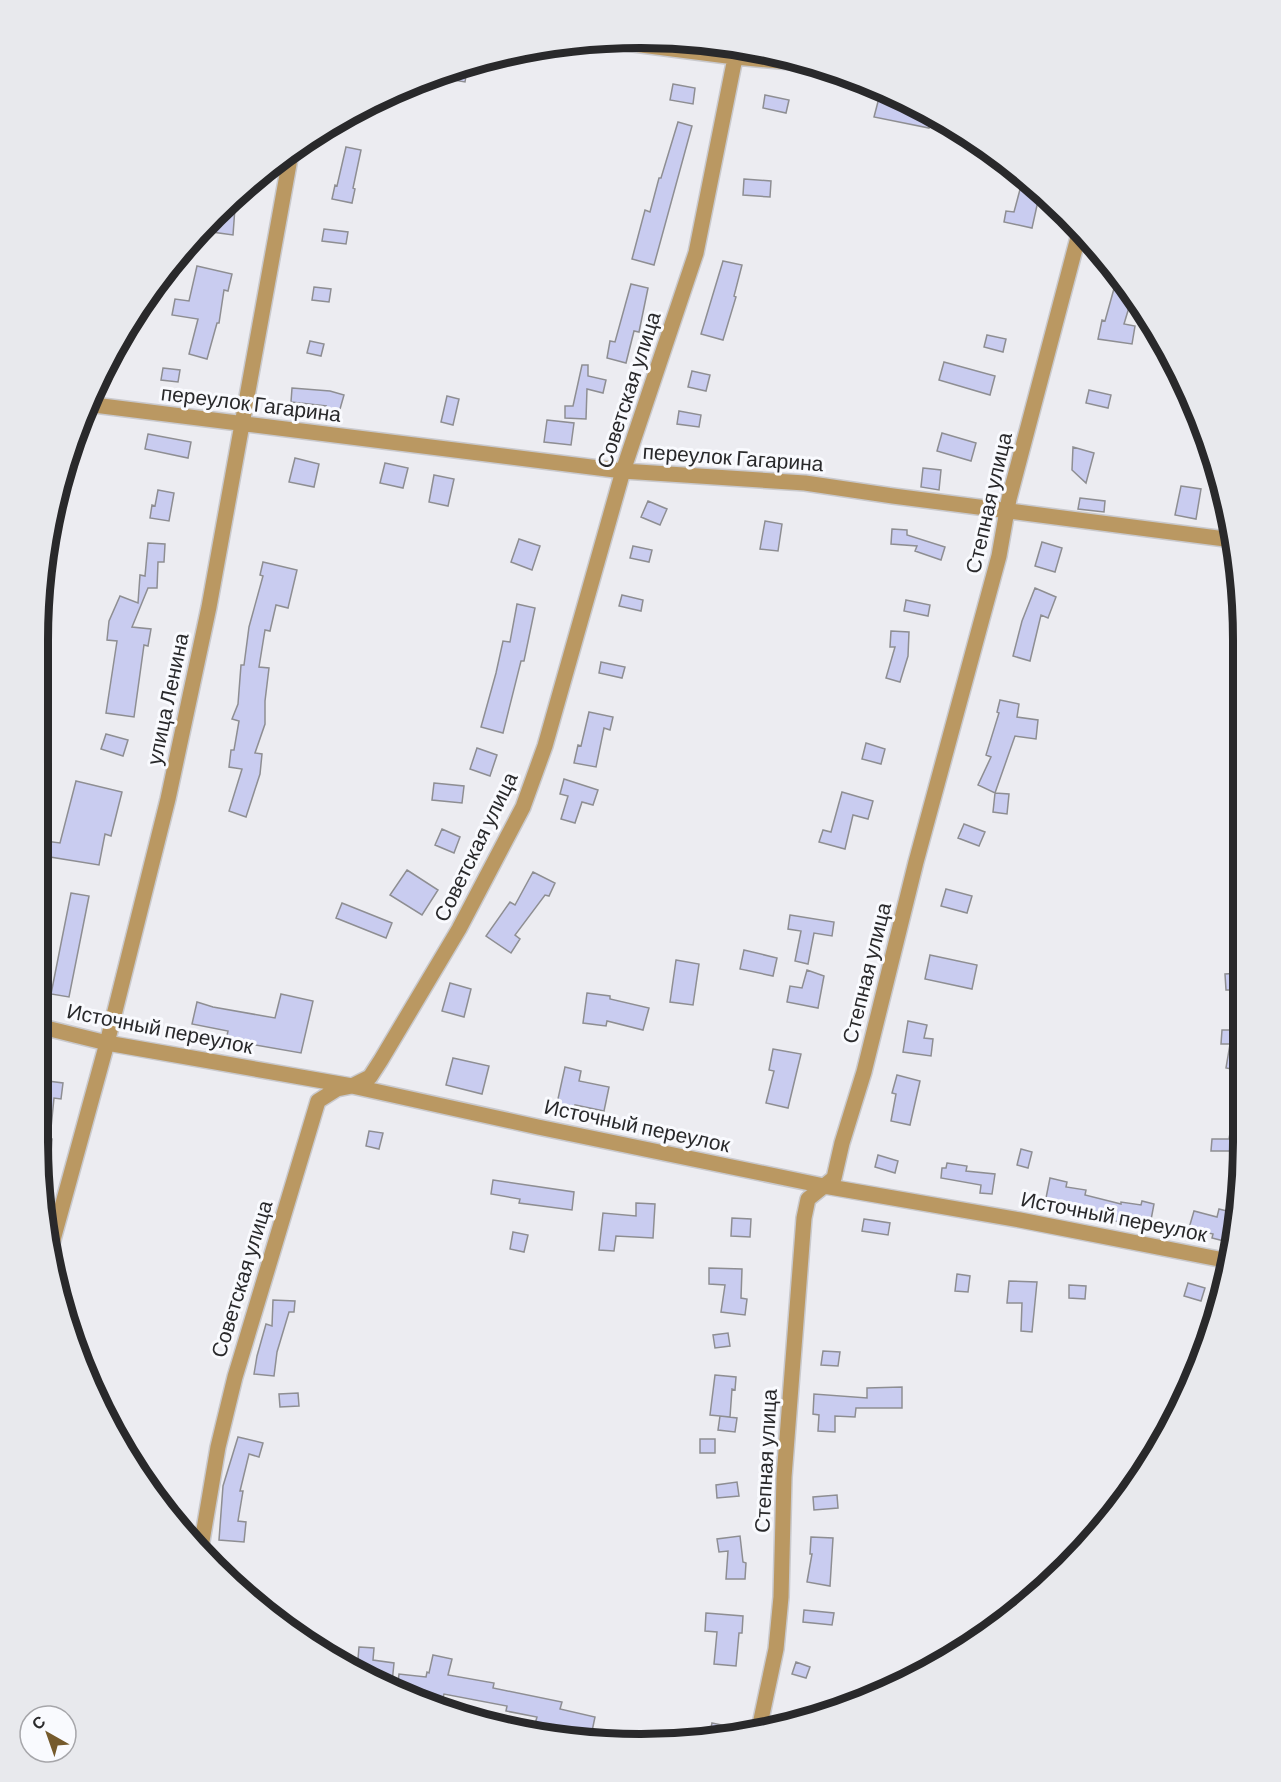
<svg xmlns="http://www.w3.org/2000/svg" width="1281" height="1782" font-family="Barlow,sans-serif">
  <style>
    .building { fill: #c9ccf0; stroke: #8e8e92; stroke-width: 1.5 }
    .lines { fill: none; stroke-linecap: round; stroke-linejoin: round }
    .minor-casing { stroke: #c9c9cd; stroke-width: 18 }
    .minor { stroke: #ba9862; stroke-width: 15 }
    .labels { text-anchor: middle; stroke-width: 6; stroke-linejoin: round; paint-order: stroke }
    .street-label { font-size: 21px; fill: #29292b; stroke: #f9fafe }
    .rim { fill: none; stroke: #29292b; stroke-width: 8 }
  </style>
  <rect width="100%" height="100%" fill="#ececf1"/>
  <!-- building -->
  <path class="building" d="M468,64L465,82L453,80L455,68Z
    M673,84L695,88L693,104L670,100Z
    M880,94L909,101L931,115L929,128L874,117Z
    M765,95L789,100L786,113L763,108Z
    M678,122L692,126L654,265L632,259L645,210L650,212L659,178H661Z
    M346,147L361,150L353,188L355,189L352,203L332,199L335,185L337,186Z
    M744,179L771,181L770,197L743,195Z
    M1022,182L1031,184L1040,192L1032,228L1004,222L1006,211L1014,212Z
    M236,194L233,235L212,232L215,215Z
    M324,229L348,232L346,244L322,241Z
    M723,261L742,265L734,296L736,297L723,340L701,334Z
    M197,266L232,274L228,291L224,290L219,323H217L207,359L189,354L198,319L172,315L175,299L189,301Z
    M631,284L648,288L639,332L634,331L626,363L607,358L610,341L615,342Z
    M1115,285L1129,288L1133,294L1124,324L1135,326L1132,344L1098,339L1102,320L1105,321Z
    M314,287L331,289L329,302L312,300Z
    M987,335L1006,339L1003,352L984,347Z
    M310,341L324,344L321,356L307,353Z
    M944,362L995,376L990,395L939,380Z
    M582,365H588V376L606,380L603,393L587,389L586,419L565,418V406H573Z
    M163,368L180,370L178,382L161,380Z
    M692,371L710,375L706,391L688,387Z
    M292,388L330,391L344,395L338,416L324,412L326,406L291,402Z
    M1089,390L1111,395L1108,408L1086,403Z
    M447,396L459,399L453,425L441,422Z
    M679,411L701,415L699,427L677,424Z
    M547,420L574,423L571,445L544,442Z
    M942,433L976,443L971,461L937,451Z
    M148,434L191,442L188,458L145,449Z
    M1073,447L1094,453L1086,483L1072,470Z
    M295,458L319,464L314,487L289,482Z
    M385,463L408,468L403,488L380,483Z
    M923,468L941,470L939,490L921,487Z
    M434,475L454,479L448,506L429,502Z
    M1181,486L1201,489L1196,519L1175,515Z
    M158,490L174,493L169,521L150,518L152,505L155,506Z
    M1080,498L1105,501L1104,512L1078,509Z
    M648,501L667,509L660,525L641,517Z
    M765,521L782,524L778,551L760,549Z
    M892,529L907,530V535L945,547L941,560L915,551L917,546L891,544Z
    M519,539L540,546L532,570L511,562Z
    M1042,542L1062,548L1055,572L1035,566Z
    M148,543L165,544L164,562H158L157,588H148L132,627L151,629L148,646L144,645L134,717L106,713L117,641L107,640L109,621L120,596L138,603L140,575L145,576Z
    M633,546L652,550L649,562L630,558Z
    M263,562L297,570L288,608L276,605L270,631L265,630L259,667L269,668L265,701V724L255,753L262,754L260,774L246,817L229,811L242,769L229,767L231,750H234L239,721L232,719L238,704L241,665H244L249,627L263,576L260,575Z
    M1035,588L1056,597L1048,618L1041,615L1030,661L1013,656L1022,621Z
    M622,595L643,600L641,611L619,606Z
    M906,600L930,605L928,616L904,611Z
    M517,604L535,608L524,661H521L503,733L481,727L496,673L503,641L510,642Z
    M891,631L909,632L908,656L900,682L886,678L895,647H890Z
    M601,662L625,667L622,678L599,673Z
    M1000,700L1019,704L1017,717L1038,720L1036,739L1015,736L995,793L978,785L991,757L986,755L999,713L997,712Z
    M589,712L613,717L610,730L604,728L596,767L574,763L578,745L581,746Z
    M106,734L128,740L123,756L101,749Z
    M866,743L885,749L881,764L862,759Z
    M477,748L497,755L490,776L470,769Z
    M564,779L598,790L593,805L582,802L575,823L561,819L568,796L560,794Z
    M76,781L122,792L111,836L105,834L99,865L38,855V840L60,843Z
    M434,783L464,786L462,803L432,800Z
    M842,792L873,801L868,819L853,815L845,849L819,842L823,830L831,832Z
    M995,793L1009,794L1007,814L993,812Z
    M964,824L985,832L979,846L958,838Z
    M442,829L460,837L454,853L435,845Z
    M407,870L438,890L422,915L390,895Z
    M533,872L555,883L549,896L545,895L515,935L520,939L511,953L486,936L510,902L515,905Z
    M946,889L972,896L967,913L941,906Z
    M71,893L89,896L69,997L51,994Z
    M342,903L392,923L386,938L336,918Z
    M790,915L834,922L832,936L814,933L808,964L795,961L801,931L788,929Z
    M744,950L777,958L773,976L740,969Z
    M930,955L977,965L972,989L925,979Z
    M676,960L699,964L693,1005L670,1002Z
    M807,970L824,976L818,1008L787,1002L790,986L802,988Z
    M1241,973V990H1226L1225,974Z
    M450,983L471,989L464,1017L442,1011Z
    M587,993L610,996V999L649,1008L643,1030L607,1021L606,1026L583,1023Z
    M281,994L313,1001L301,1053L226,1040L228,1031L192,1024L197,1002L213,1007L275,1018Z
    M1235,1016L1241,1017L1242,1071L1226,1068L1230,1044H1221L1222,1030H1232Z
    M908,1021L927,1025L924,1038L933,1039L931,1056L903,1052Z
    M773,1049L801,1054L788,1108L766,1103L774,1071L769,1070Z
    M453,1058L489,1066L482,1094L446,1085Z
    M565,1067L581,1071L579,1081L609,1087L604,1111L575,1105L573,1112L556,1108Z
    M897,1075L920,1081L910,1125L891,1121L896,1094L892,1093Z
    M40,1080L63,1083L61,1099L54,1098L50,1138L52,1139L51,1153L39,1152L38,1098Z
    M1233,1116H1240L1239,1151H1211L1212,1139H1229Z
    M369,1131L383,1133L379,1149L366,1146Z
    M1021,1149L1032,1152L1028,1168L1017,1165Z
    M878,1155L898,1161L895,1173L875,1167Z
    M947,1163L967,1166L966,1171L995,1174L992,1194L980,1193L981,1185L941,1178L942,1168H946Z
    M1050,1178L1067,1182L1066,1187L1086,1190L1085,1195L1121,1204V1202L1141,1205L1142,1201L1154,1204L1150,1225L1132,1221L1131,1224L1115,1221L1045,1203Z
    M493,1180L574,1192L572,1210L519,1203L520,1199L491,1194Z
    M636,1203L655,1204L653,1238L616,1236L614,1251L599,1250L603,1213L636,1216Z
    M1219,1209L1235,1213L1228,1242L1212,1238L1213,1234L1189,1228L1194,1211L1217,1217Z
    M732,1218L751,1219L750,1237L731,1236Z
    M864,1219L890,1223L888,1235L862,1231Z
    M513,1232L528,1235L524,1252L510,1249Z
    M709,1268L742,1269L741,1298L747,1299L745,1315L721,1312L725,1285L709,1284Z
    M957,1274L970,1276L968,1292L955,1291Z
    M1009,1281L1037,1282L1032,1332L1021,1331L1022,1303H1007Z
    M1188,1283L1205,1288L1201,1301L1184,1296Z
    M1069,1285L1086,1286L1085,1299L1069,1298Z
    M273,1300L295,1301L294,1312H289L277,1352L274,1376L254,1374L257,1356L266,1324L272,1326Z
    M728,1333L730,1346L715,1348L713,1335Z
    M823,1351L840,1352L838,1366L821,1365Z
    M715,1375L736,1377L735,1390L732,1389L730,1417L710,1415Z
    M902,1387V1408H856L855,1417L835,1416V1432L818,1431L819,1415L813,1414L814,1394L867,1398V1388Z
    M298,1393L299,1406L280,1407L279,1394Z
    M720,1416L737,1418L735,1432L718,1430Z
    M238,1437L263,1443L259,1457L249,1454L240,1491H243L238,1521L246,1522L244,1542L219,1540L223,1486Z
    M700,1439H715V1453H700Z
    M737,1482L739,1496L717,1498L716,1485Z
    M837,1495L838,1508L814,1510L813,1497Z
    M740,1536L743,1562L746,1563L745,1579H726L728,1551L719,1552L717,1539Z
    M811,1537L833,1538L830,1586L807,1582L812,1554H810Z
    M804,1610L834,1613L832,1625L803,1622Z
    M706,1613L743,1616L742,1633H739L736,1666L714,1664L717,1632L705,1631Z
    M359,1647L374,1648L373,1660L394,1663L392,1683L371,1681L357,1671Z
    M433,1655L452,1659L448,1675L494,1683L493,1688L562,1702L560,1709L595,1717L591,1736L535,1724L537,1717L506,1711L507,1706L444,1694L440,1707L420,1700L422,1693L397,1691L399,1674L426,1677L427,1672L429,1673Z
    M796,1662L810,1667L806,1678L792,1674Z
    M712,1723L727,1726L725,1738L719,1739L709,1737Z"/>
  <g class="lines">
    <!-- minor casing -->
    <g class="minor-casing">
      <path id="minor" d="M610,41L735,57L813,64
        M86,404L623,471L805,483L893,496L1233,540
        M38,1026L107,1043L352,1086L538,1127L824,1186L1020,1220L1229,1261
        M51,1247L107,1043L168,799L209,607L291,153
        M201,1547L218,1447L235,1377L318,1101L337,1089L352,1086L370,1077L381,1060L459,929L523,807L545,746L623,471L696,253L737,48
        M759,1729L776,1649L781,1597L784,1477L804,1218L808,1199L834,1178L842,1143L864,1072L916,862L999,556L1009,499L1080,230"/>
    </g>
    <!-- minor -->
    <use href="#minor" class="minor"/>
  </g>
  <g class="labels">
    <!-- street labels -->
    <g class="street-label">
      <text transform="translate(629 390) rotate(-72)" y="7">Советская улица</text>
      <text transform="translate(251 404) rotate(7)" y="7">переулок Гагарина</text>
      <text transform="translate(733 458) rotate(4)" y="7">переулок Гагарина</text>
      <text transform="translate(989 503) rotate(-77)" y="7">Степная улица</text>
      <text transform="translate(168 699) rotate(-78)" y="7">улица Ленина</text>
      <text transform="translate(476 847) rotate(-64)" y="7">Советская улица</text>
      <text transform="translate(867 973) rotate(-76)" y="7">Степная улица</text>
      <text transform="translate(160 1029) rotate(11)" y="7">Источный переулок</text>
      <text transform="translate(637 1126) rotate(12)" y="7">Источный переулок</text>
      <text transform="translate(1114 1217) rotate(11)" y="7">Источный переулок</text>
      <text transform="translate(242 1279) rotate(-73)" y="7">Советская улица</text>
      <text transform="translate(766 1461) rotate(-87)" y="7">Степная улица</text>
    </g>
  </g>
  <!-- crop -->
  <path d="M0 0H1281V1782H0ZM640 48H641A592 592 0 0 1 1233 640V1142A592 592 0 0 1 641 1734H640A592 592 0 0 1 48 1142V640A592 592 0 0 1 640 48Z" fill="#e8e9ed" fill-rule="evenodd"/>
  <path class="rim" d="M640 48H641A592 592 0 0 1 1233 640V1142A592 592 0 0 1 641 1734H640A592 592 0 0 1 48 1142V640A592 592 0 0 1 640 48Z"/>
  <!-- north arrow -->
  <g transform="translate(48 1734) rotate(320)"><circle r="28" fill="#f9fafe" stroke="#a6a6aa" stroke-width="1.5"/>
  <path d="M0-4.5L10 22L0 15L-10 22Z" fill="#755a2c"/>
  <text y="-9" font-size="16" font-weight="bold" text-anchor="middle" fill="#29292b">С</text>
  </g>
</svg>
